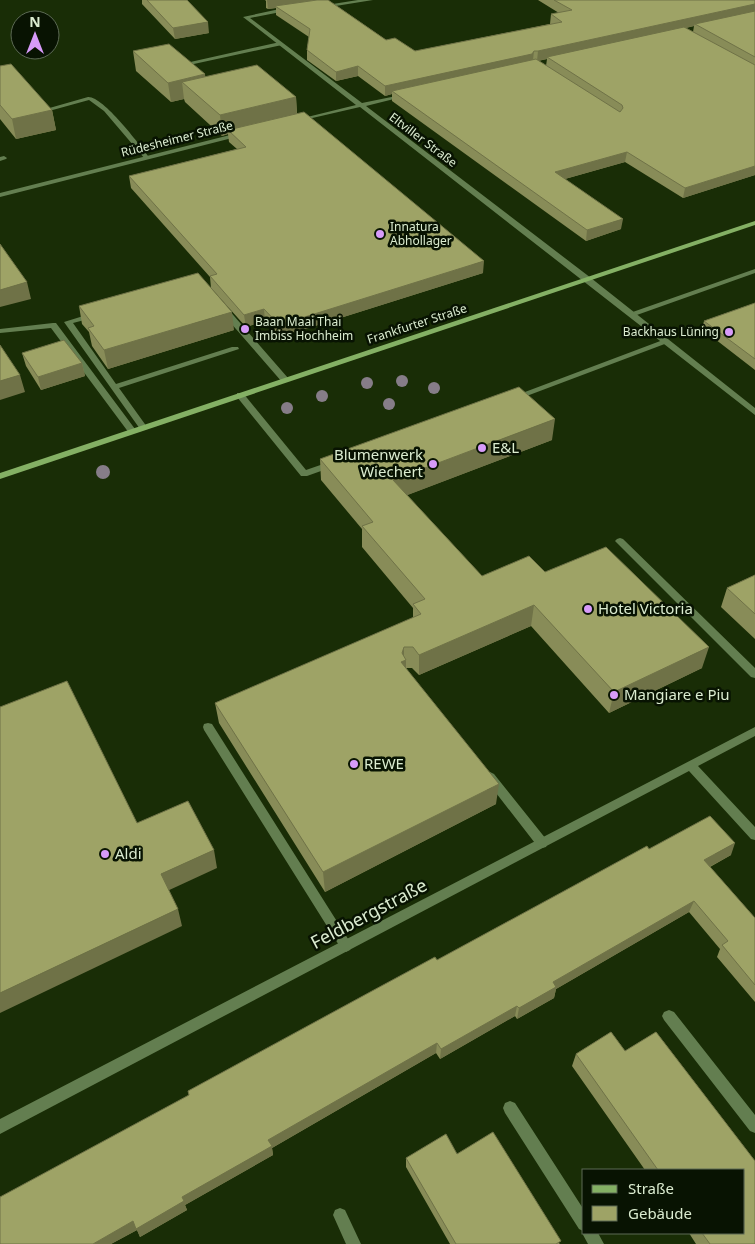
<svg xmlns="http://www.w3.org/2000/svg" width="755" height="1244" font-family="'Noto Sans',sans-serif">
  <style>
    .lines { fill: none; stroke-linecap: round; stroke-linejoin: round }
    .lane { fill: #637e50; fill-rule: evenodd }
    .street { fill: #637e50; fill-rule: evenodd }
    .secondary { fill: #84b064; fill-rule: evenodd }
    .tree { fill: #867d88 }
    .wall { fill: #888c58; fill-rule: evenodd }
    .shaded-wall { fill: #6f7247 }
    .building { fill: #9ea366; stroke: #6f7247 }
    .poi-dot { fill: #d79bf9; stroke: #081302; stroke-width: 2 }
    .labels { text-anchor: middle; stroke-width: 5; stroke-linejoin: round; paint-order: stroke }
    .far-street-label { font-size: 12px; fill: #dbecd0; stroke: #081302 }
    .far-poi-label { font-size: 12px; fill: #dbecd0; stroke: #081302; text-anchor: start }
    .poi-label { font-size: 15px; fill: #dbecd0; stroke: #081302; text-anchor: start }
    .near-street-label { font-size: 18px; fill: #dbecd0; stroke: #081302 }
  </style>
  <rect width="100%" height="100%" fill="#192d06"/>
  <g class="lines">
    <!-- lane -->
    <path class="lane" d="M280,42L282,43V45L180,67L177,65Z
      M88,97C103,96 139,144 149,157V159H145L104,111L89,100L49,111L46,109Z
      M4,156L7,158L6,159L0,161V157Z
      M755,269V273L634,316H631L627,314Z
      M222,309H228L288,378V382H282L222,313Z
      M93,313H96V317L73,323L116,384L232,347H238L239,349L119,388L147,427L143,430L140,429L64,322Z
      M53,323H56L135,429V433H129L51,328L0,333V329Z
      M663,340H666L670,342L516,400H510L509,398Z
      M237,393H243L306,470L332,461L335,462L336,464L335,466L307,476H301L237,397Z
      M620,538L623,539L755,668V678L751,677L615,541L617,539Z
      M208,723L212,724L350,942L352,946L350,950L346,952L342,950L204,730L203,727L204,724Z
      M490,772L494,774L546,839L548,843L546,847L542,848L538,847L486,780L484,777L486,774Z
      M669,1010L674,1012L755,1115V1133L750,1131L664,1020L662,1016L664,1012Z
      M510,1101L515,1103L584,1210V1233H598L604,1244H588L582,1233L583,1231L579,1229L505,1113L503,1108L505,1103Z
      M340,1208L345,1210L361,1244H346L333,1215L335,1210Z"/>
    <!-- street -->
    <path class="street" d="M358,0H373L323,8L320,6Z
      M289,7L292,9L291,10L250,18L362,103L406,94V96L366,106L591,278L755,408V415L360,107L295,122V120L356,105L243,17Z
      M242,132L244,133V135L0,197V193Z
      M755,727V736L698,766L755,827V840L751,839L689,771L0,1134V1119Z"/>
    <!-- secondary -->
    <path class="secondary" d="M755,221V225L0,479V473Z"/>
  </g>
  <!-- trees -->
  <g class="tree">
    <circle cx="402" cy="381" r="6"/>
    <circle cx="367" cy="383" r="6"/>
    <circle cx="434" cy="388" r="6"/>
    <circle cx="322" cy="396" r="6"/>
    <circle cx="389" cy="404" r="6"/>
    <circle cx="287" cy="408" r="6"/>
    <circle cx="103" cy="472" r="7"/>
  </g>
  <!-- wall -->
  <path class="wall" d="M142,0H147L209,33L175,39L142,4Z
    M265,0H328L386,40L415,51L550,24L551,14L559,13L538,0H755V175L683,198L625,162L565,179L621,229L586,241L392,101V94L385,96L358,76L336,81L307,60V50L309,37L276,15V8L268,9L266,8V1ZM694,26L693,32L686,28ZM547,59L546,66L538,61Z
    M133,51L205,74V77L296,97L297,113L483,273L280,337L265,321L246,327L211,288L210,277L131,188L129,176L237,149L229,142L228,134L222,136L185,102L184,99L171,102L136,71Z
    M0,66L52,110L56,130L16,139L0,119Z
    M755,303V370L702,329L704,321Z
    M79,306L234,330L108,369L92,346L89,332L82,324Z
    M22,353L82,363L85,376L41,390L26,366Z
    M552,440L407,495L482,576L545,572L702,668L609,713L531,626L419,675L412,668H406L496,804L325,892L219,723L215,703L413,618V608L362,547V529L321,480L320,459Z
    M755,575V639L721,607L727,588Z
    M649,849L731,855L710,867L755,918V1002L717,957L720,949L689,912L556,989L554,998L517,1019L515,1016L440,1059L436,1053L272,1148L273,1155L185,1205L187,1210L140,1237L137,1230L111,1244H0L189,1095L188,1091Z
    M611,1032L625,1051L656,1032L755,1161V1244H696L689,1233H744V1170H645L572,1066L576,1054Z
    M457,1154L560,1244H450L406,1167V1158Z"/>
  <!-- shaded-wall -->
  <path class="shaded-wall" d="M267,0H318L275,6L276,8L268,9Z
    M755,4V13L695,24L694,26L549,58L547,57V59L537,61L538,51Z
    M208,22L209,33L175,39L173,28Z
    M534,51L533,60L392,91V94L385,96V86Z
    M358,66V76L336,81V72Z
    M205,74L207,93L182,82L184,99L171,102L168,83Z
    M296,97L297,117L228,130V134L222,136L220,115Z
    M52,110L56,130L16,139L12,119Z
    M627,152L625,162L554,182L555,172Z
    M755,166V175L683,198L685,188Z
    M623,219L621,229L586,241L587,230Z
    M484,261L483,273L280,337L279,325Z
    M27,282L31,299L0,307V290Z
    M264,309L265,321L246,327L244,315Z
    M232,312L234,330L108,369L104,350Z
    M82,363L85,376L41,390L38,377Z
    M20,375L25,392L0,400V381Z
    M555,419L552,440L392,501L393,480Z
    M534,605L531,626L419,675V655Z
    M404,647V661L406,660V681L401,683L402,653Z
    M709,647L702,668L609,713L614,692Z
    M499,784L496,804L325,892L323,872Z
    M735,843L731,855L700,872L704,860Z
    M214,850L217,868L165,892L161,874Z
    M694,901L689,912L556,989L554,998L517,1019L519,1008L553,982Z
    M178,909L182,926L0,1013V993Z
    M517,1006L515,1016L440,1059L441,1049Z
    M437,1043L436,1053L272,1148L273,1155L185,1205L187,1210L140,1237L137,1230L111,1244H93L133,1221L182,1197L268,1140Z"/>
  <!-- building -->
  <path class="building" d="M147,0H187L208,22L173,28Z
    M317,0H328L386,40L395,38L415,51L562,22L551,14L572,10L554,0H755V4L538,51H534L532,54L385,86L358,66L336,72L307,50L310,29L275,6Z
    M755,11V57L695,24Z
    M684,27L755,65V166L685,188L627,152L555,172L623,219L587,230L392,91L536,59L620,112L623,108L622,105L547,57Z
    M169,44L205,74L168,83L133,51Z
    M11,64L52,110L12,119L0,105V66Z
    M257,65L296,97L220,115L182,82Z
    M304,112L484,261L279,325L264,309L244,315L210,276L217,274L129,176L246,147L228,130Z
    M0,244L27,282L0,290Z
    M198,273L232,312L104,350L88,328L94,326L79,306Z
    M755,303V359L704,321Z
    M64,340L82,363L38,377L22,353Z
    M0,345L20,375L0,381Z
    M519,387L555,419L393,480L482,576L529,556L545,572L606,547L709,647L614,692L534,605L419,655L413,647H404L402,653L406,660L401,662L499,784L323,872L215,703L421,614L413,604L425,599L362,526L373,522L320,459Z
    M755,575V614L727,588Z
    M67,681L137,823L188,801L214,850L161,874L178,909L0,993V707Z
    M710,816L735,843L704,860L755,918V985L722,945L728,941L694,901L553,982L556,987L519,1008L517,1006L441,1049L437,1043L268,1140L272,1146L182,1197L184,1201L136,1229L133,1221L93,1244H0V1197L189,1095L188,1091L372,991L435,957L437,960L647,846L649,849Z
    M611,1032L625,1051L656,1032L755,1161V1244H710L702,1233H744V1170H658L576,1054Z
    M493,1132L561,1241L556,1244H456L406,1158L446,1134L457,1154Z"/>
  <!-- markers -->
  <g class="poi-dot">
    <circle cx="380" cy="234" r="5"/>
    <circle cx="245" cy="329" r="5"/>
    <circle cx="729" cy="332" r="5"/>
    <circle cx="482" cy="448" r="5"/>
    <circle cx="433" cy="464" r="5"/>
    <circle cx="588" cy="609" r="5"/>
    <circle cx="614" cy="695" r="5"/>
    <circle cx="354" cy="764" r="5"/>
    <circle cx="105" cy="854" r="5"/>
  </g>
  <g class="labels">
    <!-- far-street labels -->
    <g class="far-street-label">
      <text transform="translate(177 139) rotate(-14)" y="4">Rüdesheimer Straße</text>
      <text transform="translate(423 140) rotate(37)" y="4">Eltviller Straße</text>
      <text transform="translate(417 324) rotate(-18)" y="4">Frankfurter Straße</text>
    </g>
    <!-- far-poi labels -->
    <g class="far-poi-label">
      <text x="390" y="231">Innatura<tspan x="390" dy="14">Abhollager</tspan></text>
      <text x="255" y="326">Baan Maai Thai<tspan x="255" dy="14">Imbiss Hochheim</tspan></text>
      <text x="719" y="336" text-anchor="end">Backhaus Lüning</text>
    </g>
    <!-- poi labels -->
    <g class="poi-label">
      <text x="492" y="453">E&amp;L</text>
      <text x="423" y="460" text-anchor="end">Blumenwerk<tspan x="423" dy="17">Wiechert</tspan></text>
      <text x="598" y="614">Hotel Victoria</text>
      <text x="624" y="700">Mangiare e Piu</text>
      <text x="364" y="769">REWE</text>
      <text x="115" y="859">Aldi</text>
    </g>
    <!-- near-street labels -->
    <g class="near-street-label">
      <text transform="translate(369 914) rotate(-28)" y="6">Feldbergstraße</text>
    </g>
  </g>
  <!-- legend -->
  <rect x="582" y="1169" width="162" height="65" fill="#081302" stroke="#5c6a54"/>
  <rect x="592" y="1185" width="25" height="8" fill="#84b064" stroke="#5c6a54"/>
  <text x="628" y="1194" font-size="15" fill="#dbecd0">Straße</text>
  <rect x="592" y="1206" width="25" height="15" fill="#9ea366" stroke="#5c6a54"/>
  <text x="628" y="1219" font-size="15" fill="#dbecd0">Gebäude</text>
  <!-- north arrow -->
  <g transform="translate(35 35)"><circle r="24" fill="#081302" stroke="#5c6a54"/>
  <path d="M0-4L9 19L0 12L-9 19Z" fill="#d79bf9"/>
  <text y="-8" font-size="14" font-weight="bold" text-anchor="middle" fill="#dbecd0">N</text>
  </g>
</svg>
